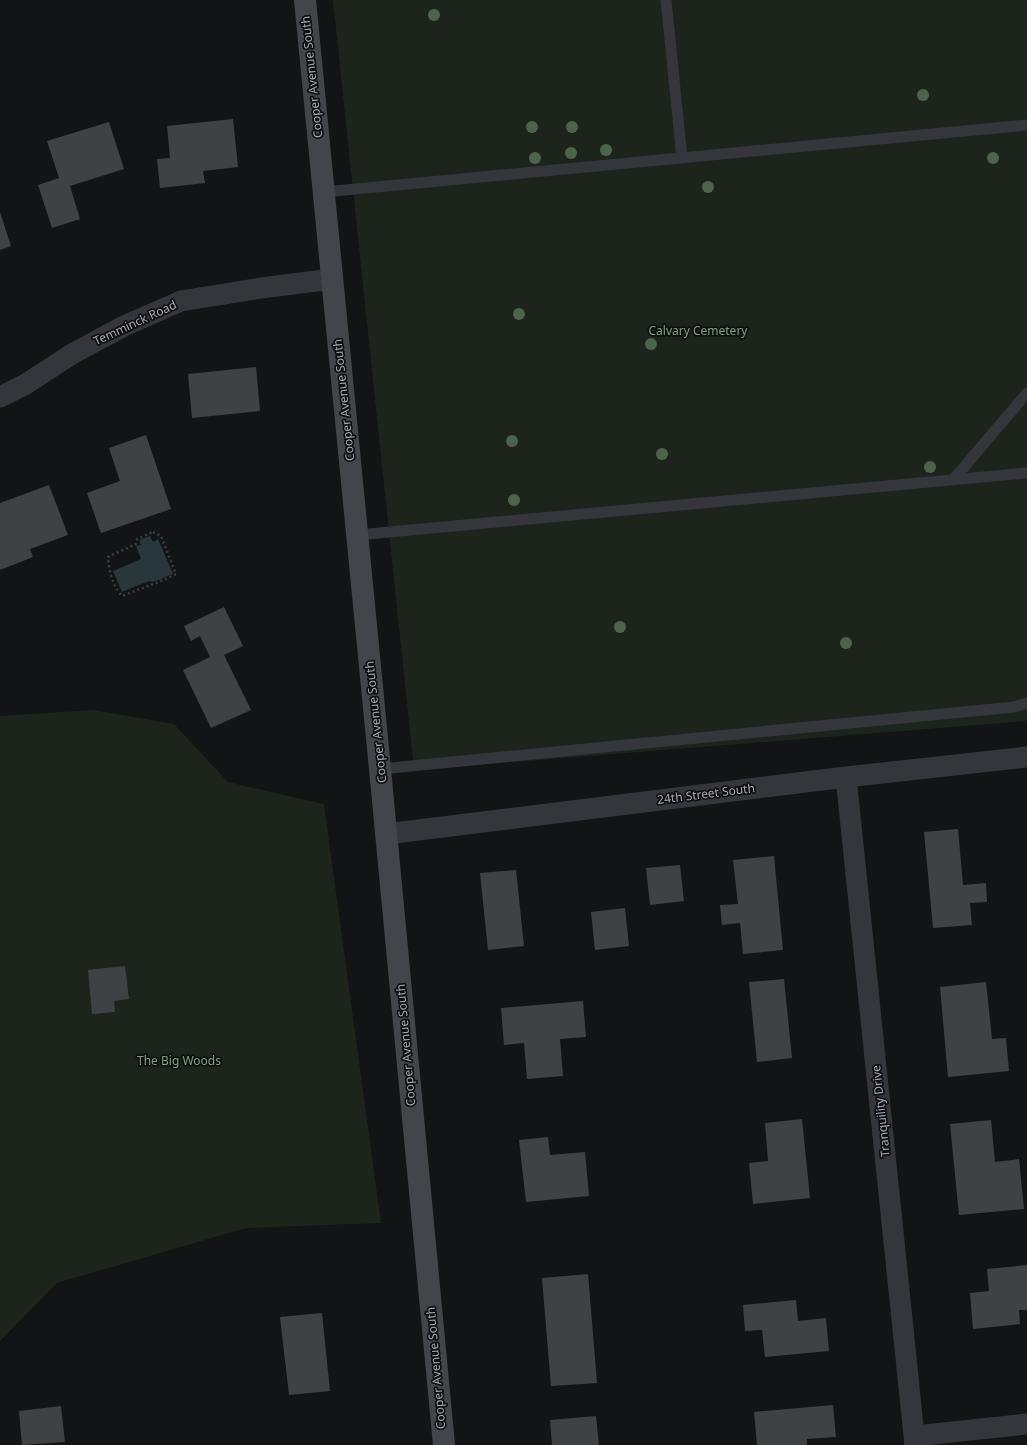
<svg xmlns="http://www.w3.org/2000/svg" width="1027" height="1445" font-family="'Noto Sans',sans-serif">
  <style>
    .green { fill: #1c241b }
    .water { fill: #29363a }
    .building { fill: #3f4245 }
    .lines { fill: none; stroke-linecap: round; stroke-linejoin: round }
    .path { stroke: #3a3e42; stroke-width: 2.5; stroke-dasharray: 2 3; stroke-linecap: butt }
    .lane { stroke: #34363b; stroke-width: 11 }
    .street { stroke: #34363b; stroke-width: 21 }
    .secondary { stroke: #42464b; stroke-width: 22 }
    .tree { fill: #4e634c }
    .labels { text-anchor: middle; stroke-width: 3.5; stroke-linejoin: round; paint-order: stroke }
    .street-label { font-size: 12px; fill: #a4adb7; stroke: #0e0f10 }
    .park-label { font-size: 12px; fill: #7fa379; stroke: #0e0f10 }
  </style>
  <rect width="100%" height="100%" fill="#131415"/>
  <!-- green -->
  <path class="green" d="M333,0H1027V721L414,770Z
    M93,710L174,724L228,782L324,804L381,1223L246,1228L57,1283L0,1341V716Z"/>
  <!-- water -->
  <path class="water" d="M150,536L153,542L158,539L173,574L153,582L149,581L122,592L113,571L141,559L136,546L141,545L139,540Z"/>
  <!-- building -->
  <path class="building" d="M233,119L238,167L203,171L205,183L160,188L157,159L170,158L167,126Z
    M109,122L124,169L70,186L80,219L52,228L38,185L59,178L47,141Z
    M0,212L11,246L0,250Z
    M256,367L260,411L192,418L188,374Z
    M146,435L171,509L101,533L87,493L120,481L109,448Z
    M49,485L68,535L30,549L33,557L0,570V503Z
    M224,607L243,646L224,655L251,710L211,728L183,670L210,657L200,636L191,641L184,626Z
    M958,829L963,885L986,883L987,902L970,903L972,925L933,928L924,832Z
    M774,856L783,950L743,954L740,923L722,925L720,905L738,904L733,860Z
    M680,865L684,901L650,905L646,868Z
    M516,870L524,946L488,950L480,873Z
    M625,908L629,946L595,950L591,912Z
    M125,966L129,999L114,1001L115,1012L92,1014L88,970Z
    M784,979L792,1058L757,1062L749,982Z
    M986,982L992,1039L1006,1038L1009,1071L948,1077L940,987Z
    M583,1001L586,1037L560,1039L563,1076L527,1079L524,1043L504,1045L501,1008Z
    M802,1119L810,1198L753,1204L749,1163L768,1161L765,1123Z
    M991,1120L995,1162L1019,1159L1024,1209L959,1215L950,1124Z
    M548,1137L550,1155L585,1152L589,1196L526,1202L519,1140Z
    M1027,1265V1310H1019L1020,1324L973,1329L970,1293L989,1291L987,1269Z
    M588,1274L597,1383L551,1386L542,1278Z
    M796,1300L798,1321L826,1318L829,1351L765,1357L762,1330L745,1331L743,1305Z
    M322,1313L330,1391L289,1395L280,1317Z
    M833,1405L836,1437L807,1439V1445H757L754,1412Z
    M61,1406L65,1442L22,1445L19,1411Z
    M596,1416L599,1445H552L550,1420Z"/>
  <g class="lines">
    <!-- path -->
    <path class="path" d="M153,532L161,536L176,574C159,583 141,588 122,596C112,585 109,571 108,557L136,544L137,539Z"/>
    <!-- lane -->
    <path class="lane" d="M666,0L682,158
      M324,192L1027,125
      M953,480L1027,393
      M357,535L1027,473
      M380,769L1014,707L1027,703"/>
    <!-- street -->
    <path class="street" d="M0,397L26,384L72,354L124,326L181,301L261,288L332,279
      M846,777L915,1445
      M386,834L846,777L1027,757
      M915,1436L1027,1424"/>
    <!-- secondary -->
    <path class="secondary" d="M305,0L380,769L444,1445"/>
  </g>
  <!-- trees -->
  <g class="tree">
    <circle cx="434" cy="15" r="6"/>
    <circle cx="923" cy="95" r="6"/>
    <circle cx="532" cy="127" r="6"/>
    <circle cx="572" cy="127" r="6"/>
    <circle cx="606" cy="150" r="6"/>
    <circle cx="571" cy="153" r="6"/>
    <circle cx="535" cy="158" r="6"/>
    <circle cx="993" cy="158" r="6"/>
    <circle cx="708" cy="187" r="6"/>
    <circle cx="519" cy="314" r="6"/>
    <circle cx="651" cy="344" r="6"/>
    <circle cx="512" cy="441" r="6"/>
    <circle cx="662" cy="454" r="6"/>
    <circle cx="930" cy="467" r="6"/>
    <circle cx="514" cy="500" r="6"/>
    <circle cx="620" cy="627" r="6"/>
    <circle cx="846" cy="643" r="6"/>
  </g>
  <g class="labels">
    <!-- street labels -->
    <g class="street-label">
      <text transform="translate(312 77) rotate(-96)" y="4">Cooper Avenue South</text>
      <text transform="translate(135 323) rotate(-25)" y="4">Temminck Road</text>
      <text transform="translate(344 400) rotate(-96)" y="4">Cooper Avenue South</text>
      <text transform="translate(376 722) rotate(-96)" y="4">Cooper Avenue South</text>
      <text transform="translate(706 794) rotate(-7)" y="4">24th Street South</text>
      <text transform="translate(406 1045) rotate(-95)" y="4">Cooper Avenue South</text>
      <text transform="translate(881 1111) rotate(-96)" y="4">Tranquility Drive</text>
      <text transform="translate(436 1368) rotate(-95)" y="4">Cooper Avenue South</text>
    </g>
    <!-- park labels -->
    <g class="park-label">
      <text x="698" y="335">Calvary Cemetery</text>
      <text x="179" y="1065">The Big Woods</text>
    </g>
  </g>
</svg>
